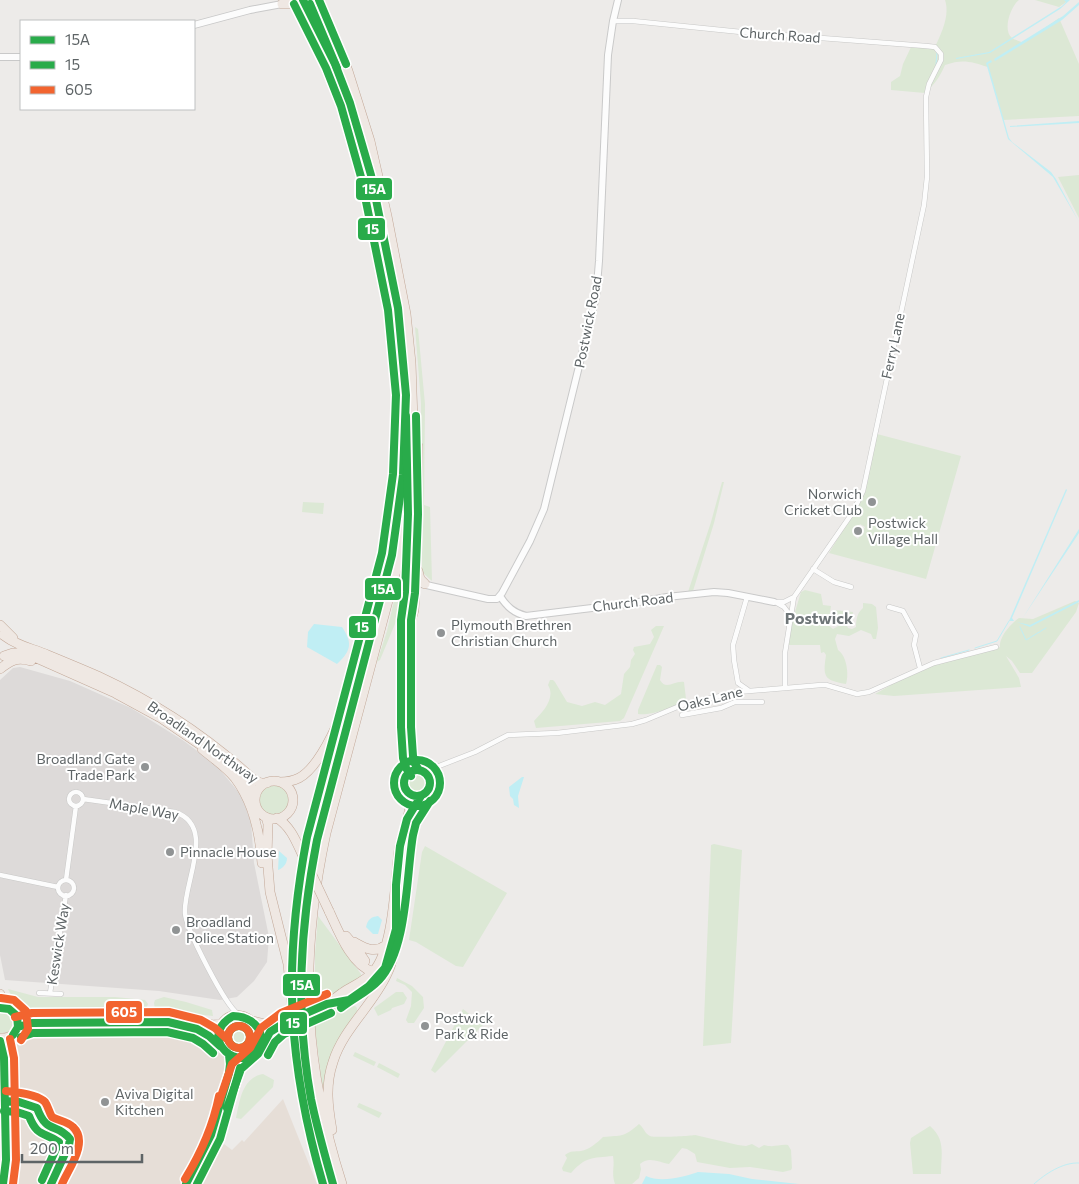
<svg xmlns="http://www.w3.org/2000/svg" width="1079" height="1184" font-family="Commissioner,sans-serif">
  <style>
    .commercial { fill: #e6ded7 }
    .industrial { fill: #dddad9 }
    .green { fill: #dce8d5; fill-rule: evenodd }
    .water { fill: #c0eef4 }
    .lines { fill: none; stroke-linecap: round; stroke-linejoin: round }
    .stream { stroke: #c0eef4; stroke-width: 1 }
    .street-casing { stroke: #c8c8c7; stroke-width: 5.5 }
    .secondary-casing { stroke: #c9c9c9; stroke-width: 8 }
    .highway-casing { stroke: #c3a898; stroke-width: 10 }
    .street { stroke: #fcfcfc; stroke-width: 4.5 }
    .secondary { stroke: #fcfcfc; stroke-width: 6 }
    .highway { stroke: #efe8e3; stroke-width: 9 }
    .highway-bridge-casing { stroke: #c3a898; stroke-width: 10; stroke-linecap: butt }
    .highway-bridge { stroke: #efe8e3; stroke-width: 9 }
    .bus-1-casing { stroke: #fff; stroke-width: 11 }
    .bus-2-casing { stroke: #fff; stroke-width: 11 }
    .bus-3-casing { stroke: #fff; stroke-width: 11 }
    .bus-1 { stroke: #29ab4a; stroke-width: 8 }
    .bus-2 { stroke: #29ab4a; stroke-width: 8 }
    .bus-3 { stroke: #f2642f; stroke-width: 8 }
    .poi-dot { fill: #909394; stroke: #fff; stroke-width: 2 }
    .labels { text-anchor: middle; stroke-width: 4; stroke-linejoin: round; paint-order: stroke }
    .street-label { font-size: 14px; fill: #5e6466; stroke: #fff }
    .poi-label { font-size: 14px; fill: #5e6466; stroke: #fff; text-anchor: start }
    .quarter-label { font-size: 16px; font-weight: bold; fill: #6f7678; stroke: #fff }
    .line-badge { stroke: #fff; stroke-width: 2 }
    .badge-label { font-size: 14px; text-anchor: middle; font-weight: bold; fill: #fff }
  </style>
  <rect width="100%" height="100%" fill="#edebe9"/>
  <!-- commercial -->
  <path class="commercial" d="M156,1026L195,1031L208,1038L225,1059L227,1065L223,1086L205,1139L182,1184H3L4,1060L9,1059L10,1047L22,1031L25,1028L36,1027Z
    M283,1099L317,1184H201L224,1144L232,1150L242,1140L244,1142Z"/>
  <!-- industrial -->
  <path class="industrial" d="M20,667L70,681L131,708L184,741L216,765L241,795L251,822L254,863L269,937L267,962L254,981L237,997L220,1000L159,991L5,980L0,955V680L13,668Z"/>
  <!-- green -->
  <path class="green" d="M945,0H1019C1011,6 1002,30 1012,38C1015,40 1020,41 1024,43L1059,18L1079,64V116L1003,120L988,67C970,61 962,59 945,65C940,77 934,85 925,93L891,90V82L900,76L903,64L912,45L935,47C942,32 950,15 945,0Z
    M1035,0H1069L1059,7Z
    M1079,175V218L1058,177Z
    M415,327L418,329L425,404L424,505L430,507L432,581L422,572L421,403Z
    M877,434L961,456L926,579L829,553L857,507ZM860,524L865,527L858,539L853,535L855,532L853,531L854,528L857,529Z
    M722,482H724L714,523L693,591L688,592L711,522Z
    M303,502L324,503L323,514L302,512Z
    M408,557L409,567L405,582L404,618L397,619L380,660L377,662L387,631L403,562Z
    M805,590L821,594L823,605L831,606L828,625L833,629L842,624H846L848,628L852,629L856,627C856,620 857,613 863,608V603L872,604L876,607L878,628L876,639H873L871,634L861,630L849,636L837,634L835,639L838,650C847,656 849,674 846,684C823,680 823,676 826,655L824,652L821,653L820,645H789L791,625L801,592Z
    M1075,601L1079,603L1076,612L1032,673H1020L1012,661L1006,656L1019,678L1021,687L894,696L875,694L918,670L1000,647C999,637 1011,623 1019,618L1033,619Z
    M833,610L853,612L852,622L832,620Z
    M656,626H664L624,718L620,721L536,728L534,721C543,712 556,698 548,685L550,680H553L555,682L567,702L582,706L595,702L605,705L621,694L624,674L630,667L631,660L635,654L633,650L634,647L650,644L654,637L651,630Z
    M657,665H660L662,667L660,680C666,691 675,680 684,682L686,699C677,707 650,716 638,714V710Z
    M408 783a10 10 0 1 1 20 0a10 10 0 1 1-20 0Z
    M259 800a15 15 0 1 1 30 0a15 15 0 1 1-30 0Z
    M714,844L742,850L731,1043L703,1046L711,845Z
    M425,846L507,893L463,967L456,966L416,942L409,940L422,852Z
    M318,916L361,974V980L332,996L315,1001V955Z
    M397,978L412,986L423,997L424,1008L414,1023H408L406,1020L411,1006L412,992L405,985L396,981Z
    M8,989L38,997H115L145,1000L148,1004L146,1009L143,1010L28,1012L14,1001Z
    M396,992H403L407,998L404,1004L392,1008L391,1010L378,1016L374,1008Z
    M164,997L186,1002L212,1010L213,1016L155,1010L154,1003L155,1000Z
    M355,1006L357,1008V1012L351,1023L324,1099L314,1020C327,1011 339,1007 355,1006Z
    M463,1009L483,1025L435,1073L431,1070Z
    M0,1012H9C16,1020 16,1024 10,1032L0,1033Z
    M222 1037a17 17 0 1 1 34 0a17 17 0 1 1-34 0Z
    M355,1052L376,1062L374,1066L353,1056Z
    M379,1063L400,1074L398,1078L377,1067Z
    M263,1074L274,1080L273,1087L241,1119L236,1118C240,1100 242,1078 263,1074Z
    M359,1103L382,1113L379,1118L357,1107Z
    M639,1124C644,1128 645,1134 650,1136C654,1138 690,1136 695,1135L738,1145L746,1146L752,1144L759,1148L764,1145C774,1148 779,1144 788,1145L791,1150L792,1168L791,1170L783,1172L750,1167L730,1168L697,1162L695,1154L687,1149L682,1148L669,1164C659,1162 648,1156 640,1164L641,1169L639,1178L632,1184H615C611,1173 615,1167 613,1156C592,1158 585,1157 571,1173L563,1171L562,1168L567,1158L565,1155C571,1150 574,1152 581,1151C589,1150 598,1142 603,1137C622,1135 623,1138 639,1124Z
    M930,1126C946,1140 941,1154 941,1174H913L910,1143L911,1138Z"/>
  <!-- water -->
  <path class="water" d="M1064,0H1070L1060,9L990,53L956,59V58L989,52L1062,6L1066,2Z
    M1079,2V5L1062,20L995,61L994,59L1063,16Z
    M991,60L992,62L988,64L1009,138L1012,142L1051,172L1056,179L1079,222L1053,177L1008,139L986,63Z
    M1079,121V123L1010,127V126Z
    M1066,489L1067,490L1012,618L1014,621H1009Z
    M1079,529V533L1022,619Z
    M1079,600V602L1030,627L1017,622L1030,625Z
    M314,624L342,627C353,643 351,651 337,664L307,647L308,632Z
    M522,777H524L518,796L519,808L514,805L513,799L510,796L509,787Z
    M279,851L287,858C287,864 283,868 278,870Z
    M378,916L382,920L378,934H373L366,927C368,919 371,917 378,916Z
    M698,1172L729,1174L752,1179L799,1184H642L646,1176C661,1183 684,1177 698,1172Z"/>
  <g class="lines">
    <!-- stream -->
    <path class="stream" d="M936,65L937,52
      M1020,627L1026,640L1046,628
      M975,648L997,641L1009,621
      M941,658L969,650
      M1034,1184C1045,1174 1063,1162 1079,1163"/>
    <!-- street casing -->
    <g class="street-casing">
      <path id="street" d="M613,21H633L741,32L926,46L935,47L941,54V60L929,84L926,97L927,177L924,205L863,491L853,512L794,597L784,602H774
        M813,569L834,582L851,587
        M747,597L733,645L734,660L738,683L748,690
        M777,603L784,607L790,615
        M889,607L903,611L916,635L914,645L920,668
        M785,687V653L794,597
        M682,715L721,708L735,702H762
        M427,774L434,768L475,752L508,735L557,733L632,724L646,720L682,705L737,692L821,685H826L857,694L869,692L934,663L996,647
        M69 799a7 7 0 1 1 14 0a7 7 0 1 1-14 0Z
        M83,799L175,812C217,826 183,883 185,913C186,929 225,1005 238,1014
        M0,875L58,887
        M66,880L76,806
        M58 888a8 8 0 1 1 16 0a8 8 0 1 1-16 0Z
        M39,993L61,994
        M50,993L66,895"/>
    </g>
    <!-- secondary casing -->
    <g class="secondary-casing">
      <path id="secondary" d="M194,25L250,10L282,4
        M0,57H21
        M422,584L488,599H497L502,593L530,541L544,509L596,297L599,261L608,55L613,21L618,0
        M500,596C507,607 514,613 526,616L633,603L667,597L714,592L728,593L774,602
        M0,1041L4,1058L6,1160L3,1184"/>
    </g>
    <!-- highway casing -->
    <g class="highway-casing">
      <path id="highway" d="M303,0L335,64L350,103L371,175L398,308L402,338L406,395L403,475L392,555L317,840C291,957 296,1070 333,1184
        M319,0L348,71L370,141L387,216L406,314L411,363L413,421L408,498L397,567L326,833C299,958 303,1062 342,1184
        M282,4H297L306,9
        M418,571L420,579L425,584
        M411,620L414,610L416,574L418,446
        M0,625L13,638
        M3,635C19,647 32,648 48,655C65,662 82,669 98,676C154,702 209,738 254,780L261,783H267
        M4,656L13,653H25L115,693L161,718L208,750
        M0,669C11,660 17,657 31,661
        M202,749C213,758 226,767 235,778C254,803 260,833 262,863
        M404 783a13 13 0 1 1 26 0a13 13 0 1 1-26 0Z
        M238,774L250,785L255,797
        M407,775L411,717L410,615
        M255 800a19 19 0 1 1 38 0a19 19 0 1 1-38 0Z
        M280,782C287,782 293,781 299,778C322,766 343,712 352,688
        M266,817L268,824L267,855L270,892L288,964L295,1034L301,1068
        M277,818C291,827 296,841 303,856
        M329,911C338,930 351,965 373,972
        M346,936L357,949L365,961
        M354,942C365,948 374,954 386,945
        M0,994L5,1004L9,1009
        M332,1004C355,1000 378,983 387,962
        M0,1008C25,1005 25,1040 0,1038
        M313,1011C324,1006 332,1001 342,993C352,986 364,982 373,972C394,949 395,881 399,850C402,832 413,812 409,794
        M15,1013L33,1016L155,1014L187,1018L213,1025L222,1024
        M253,1021L269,1025L286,1022
        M18,1027L32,1023L168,1022C190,1025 205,1029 220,1045
        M262,1047L268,1035L277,1027
        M332,1130C328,1107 325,1085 333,1062C343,1029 373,1005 387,974C394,960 395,944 396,929
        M186,1184L211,1135L229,1073C230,1068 231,1060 228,1054C222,1046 216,1042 219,1031C230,993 283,1033 250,1055C243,1059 235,1059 228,1055
        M194,1184C206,1164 216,1143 223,1121C230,1099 229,1074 246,1057"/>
    </g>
    <!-- street -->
    <use href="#street" class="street"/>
    <!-- secondary -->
    <use href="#secondary" class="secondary"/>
    <!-- highway -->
    <use href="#highway" class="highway"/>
    <!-- highway-bridge casing -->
    <g class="highway-bridge-casing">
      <path id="highway-bridge" d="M303,856L329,911
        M290,1020L313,1011"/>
    </g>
    <!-- highway-bridge -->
    <use href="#highway-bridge" class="highway-bridge"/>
    <!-- bus-1 casing -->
    <g class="bus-1-casing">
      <path id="bus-1" d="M303,0L335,64L350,103L371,175L398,308L406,395L403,475L392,555L317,840C300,927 295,1011 311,1099C317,1128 325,1156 333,1184
        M319,0L346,64
        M416,416L418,514L415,593L411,620V727L413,756L415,764L419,770
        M404 783a13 13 0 1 1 26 0a13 13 0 1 1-26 0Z
        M0,1008L9,1009L17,1016L18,1027L13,1035
        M233,1016C248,1016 266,1027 259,1045C244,1079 194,1038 233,1016Z
        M18,1027L32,1023L168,1022L197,1029L209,1036L220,1046
        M0,1041L4,1058L6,1160L3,1184
        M5,1101L19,1102L37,1108C47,1135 56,1122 70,1139L69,1145L51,1184
        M227,1108L241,1069L258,1054L270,1032L286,1022L327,1004L349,1000L369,986L385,968L396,929V885L400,846L407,819L421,796
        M186,1184L211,1135L229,1073L230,1064L229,1055"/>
    </g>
    <!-- bus-2 casing -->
    <g class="bus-2-casing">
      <path id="bus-2" d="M294,4L326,68L341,106L361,177L388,310L396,395L393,474L382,553L307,837C283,963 287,1061 323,1184
        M310,4L337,68
        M406,416L408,514L405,592L401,620V727L403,758L406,768L411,776
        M394 783a23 23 0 1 1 46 0a23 23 0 1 1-46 0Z
        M341,1008C353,998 368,992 379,980C408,949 406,876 413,835L416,823L430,801
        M228 1037a11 11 0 1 1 22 0a11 11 0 1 1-22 0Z
        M21,1037L33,1033L167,1032L193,1038L203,1044L213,1053
        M268,1055L275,1042L284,1034L331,1013
        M4,1111L17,1112L29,1116C37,1137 44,1132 59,1142L42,1180
        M197,1184L220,1139L240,1068"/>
    </g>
    <!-- bus-3 casing -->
    <g class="bus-3-casing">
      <path id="bus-3" d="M1,998L14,1000L26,1011L28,1029L21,1040
        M15,1017L32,1013L169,1012L201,1020L215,1028L227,1039
        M228 1037a11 11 0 1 1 22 0a11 11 0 1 1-22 0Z
        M10,1039L14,1058L16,1160L13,1184
        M6,1091C15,1092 38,1094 45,1102C48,1106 49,1112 52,1117C59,1121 67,1121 73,1127C89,1142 69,1168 62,1184
        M218,1105L232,1064L250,1048L261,1028L281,1013L327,994
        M185,1179C201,1153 213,1126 219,1096"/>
    </g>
    <!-- bus-1 -->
    <use href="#bus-1" class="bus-1"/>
    <!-- bus-2 -->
    <use href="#bus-2" class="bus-2"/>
    <!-- bus-3 -->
    <use href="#bus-3" class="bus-3"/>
  </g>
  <!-- markers -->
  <g class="poi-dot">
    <circle cx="872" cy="502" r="5"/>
    <circle cx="858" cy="531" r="5"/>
    <circle cx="441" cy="633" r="5"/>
    <circle cx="145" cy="767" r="5"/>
    <circle cx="170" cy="852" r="5"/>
    <circle cx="176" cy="930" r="5"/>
    <circle cx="425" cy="1026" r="5"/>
    <circle cx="105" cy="1102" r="5"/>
  </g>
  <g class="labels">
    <!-- street labels -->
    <g class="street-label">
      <text transform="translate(780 35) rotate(4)" y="5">Church Road</text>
      <text transform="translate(588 322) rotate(-79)" y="5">Postwick Road</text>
      <text transform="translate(893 346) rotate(-78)" y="5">Ferry Lane</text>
      <text transform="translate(633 602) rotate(-7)" y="5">Church Road</text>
      <text transform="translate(710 699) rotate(-14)" y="5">Oaks Lane</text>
      <text transform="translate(203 742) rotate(35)" y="5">Broadland Northway</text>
      <text transform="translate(144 809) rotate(10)" y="5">Maple Way</text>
      <text transform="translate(58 944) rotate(-81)" y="5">Keswick Way</text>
    </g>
    <!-- poi labels -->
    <g class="poi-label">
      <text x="862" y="499" text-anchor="end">Norwich<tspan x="862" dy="16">Cricket Club</tspan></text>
      <text x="868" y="528">Postwick<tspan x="868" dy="16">Village Hall</tspan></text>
      <text x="451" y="630">Plymouth Brethren<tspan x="451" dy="16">Christian Church</tspan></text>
      <text x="135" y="764" text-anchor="end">Broadland Gate<tspan x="135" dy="16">Trade Park</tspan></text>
      <text x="180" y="857">Pinnacle House</text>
      <text x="186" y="927">Broadland<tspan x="186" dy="16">Police Station</tspan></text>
      <text x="435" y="1023">Postwick<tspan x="435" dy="16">Park &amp; Ride</tspan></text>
      <text x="115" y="1099">Aviva Digital<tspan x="115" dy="16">Kitchen</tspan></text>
    </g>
    <!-- quarter labels -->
    <g class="quarter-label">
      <text x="819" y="624">Postwick</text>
    </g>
  </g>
  <g class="line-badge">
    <rect x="355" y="177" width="38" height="24" rx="5" fill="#29ab4a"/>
    <rect x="357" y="217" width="29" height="24" rx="5" fill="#29ab4a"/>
    <rect x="364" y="577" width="38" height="24" rx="5" fill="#29ab4a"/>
    <rect x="348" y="615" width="29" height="24" rx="5" fill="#29ab4a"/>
    <rect x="282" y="973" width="39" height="24" rx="5" fill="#29ab4a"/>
    <rect x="105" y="1000" width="38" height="24" rx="5" fill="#f2642f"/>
    <rect x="279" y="1011" width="29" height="24" rx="5" fill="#29ab4a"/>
  </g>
  <g class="badge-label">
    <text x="374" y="194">15A</text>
    <text x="372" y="234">15</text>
    <text x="383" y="594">15A</text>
    <text x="362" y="632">15</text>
    <text x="302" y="990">15A</text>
    <text x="124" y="1017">605</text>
    <text x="293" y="1028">15</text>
  </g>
  <!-- legend -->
  <rect x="20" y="20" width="175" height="90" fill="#ffffff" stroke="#bfc1c2"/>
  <rect x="30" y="36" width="25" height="8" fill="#29ab4a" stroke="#bfc1c2"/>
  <text x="65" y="45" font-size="15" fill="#5e6466">15A</text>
  <rect x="30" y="61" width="25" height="8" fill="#29ab4a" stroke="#bfc1c2"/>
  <text x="65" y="70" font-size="15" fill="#5e6466">15</text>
  <rect x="30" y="86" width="25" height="8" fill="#f2642f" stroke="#bfc1c2"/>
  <text x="65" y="95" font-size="15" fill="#5e6466">605</text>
  <!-- scale -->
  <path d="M22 1154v8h120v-8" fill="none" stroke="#5e6466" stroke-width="2.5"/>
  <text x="30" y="1154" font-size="15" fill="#5e6466" stroke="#ffffff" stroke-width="4" paint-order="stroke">200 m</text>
</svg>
